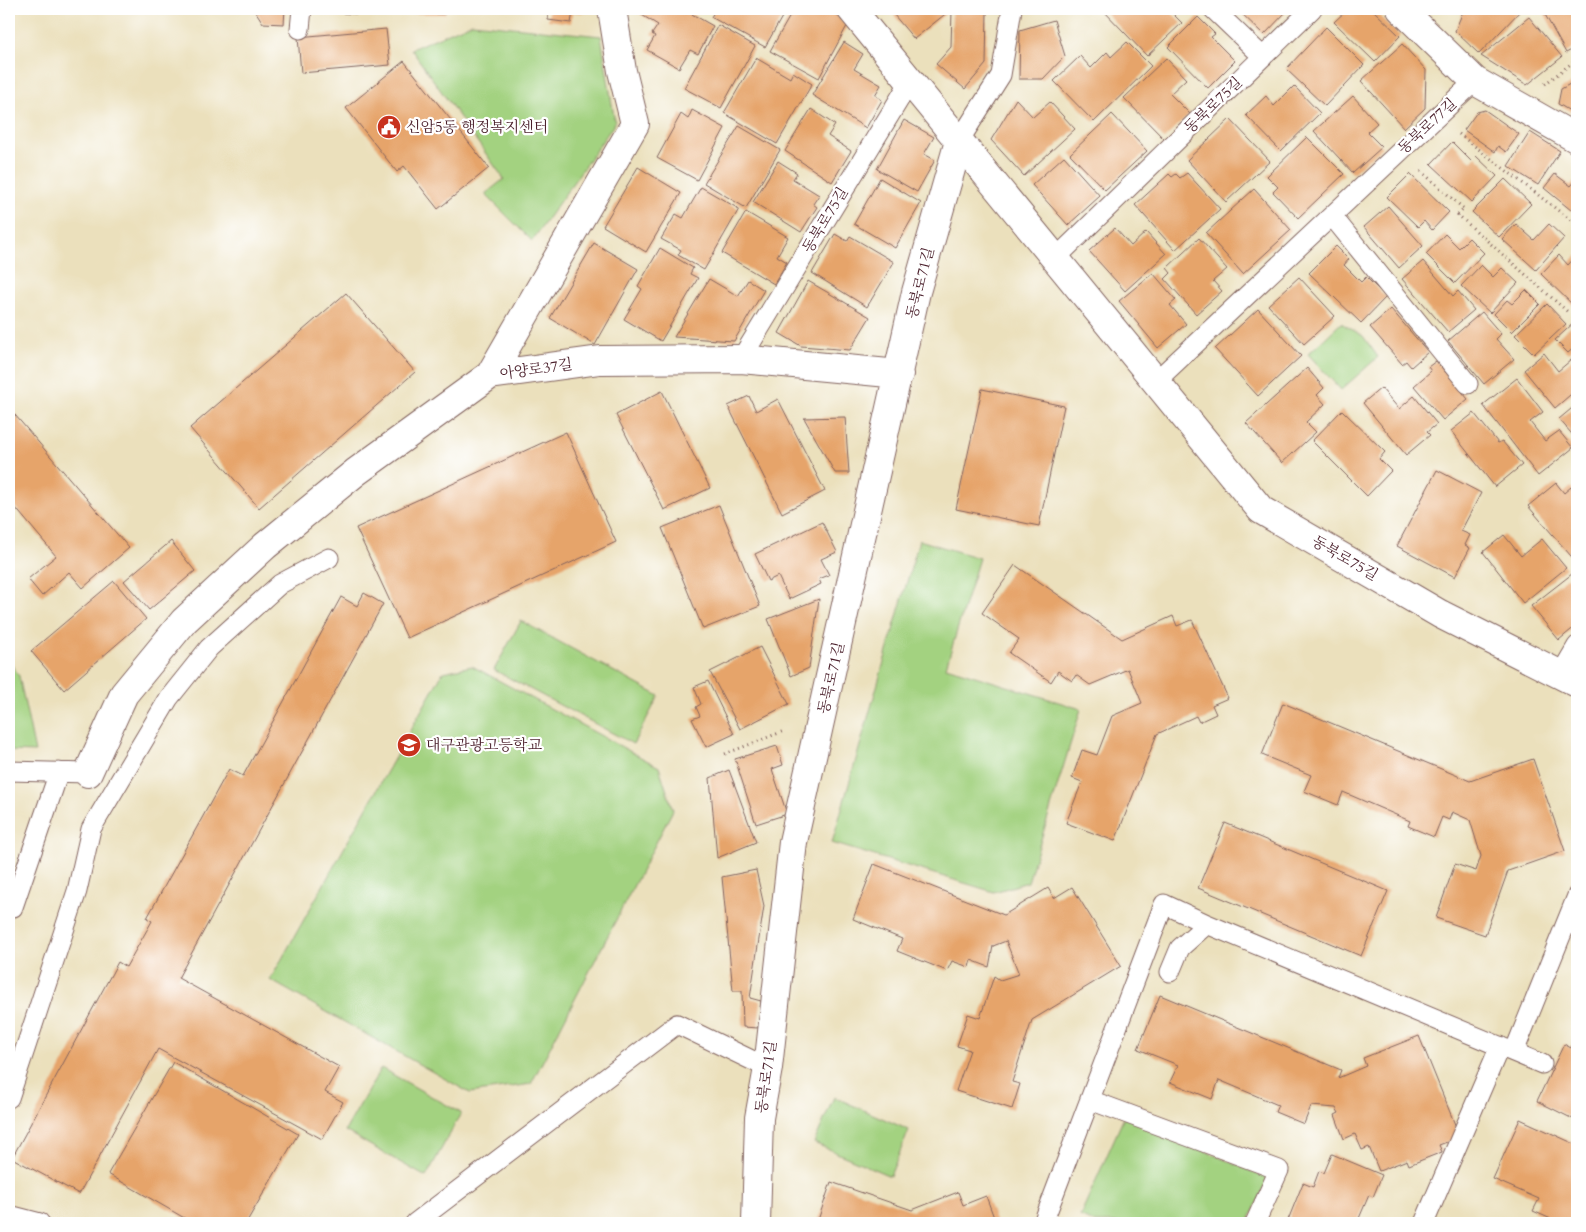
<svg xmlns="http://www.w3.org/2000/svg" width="1586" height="1232" font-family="Cardo,'Noto Serif KR',serif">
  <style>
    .green { fill: #a3d280; stroke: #767856 }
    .building { fill: #e6a46b }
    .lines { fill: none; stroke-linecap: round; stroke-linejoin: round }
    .service-casing { stroke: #82635e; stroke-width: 21 }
    .minor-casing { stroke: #82635e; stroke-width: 30 }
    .path { stroke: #82635e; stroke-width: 3; stroke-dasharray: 1 4; stroke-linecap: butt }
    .service { stroke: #fff; stroke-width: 19 }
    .minor { stroke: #fff; stroke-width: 28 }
    .labels { text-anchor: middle; stroke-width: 4.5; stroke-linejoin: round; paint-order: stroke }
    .street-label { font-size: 15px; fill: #4a1f2b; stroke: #fff }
    .poi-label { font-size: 15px; fill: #4a1f2b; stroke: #fff; text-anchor: start }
  </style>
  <rect width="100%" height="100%" fill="#fff"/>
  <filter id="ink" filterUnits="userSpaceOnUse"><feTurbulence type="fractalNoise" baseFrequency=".02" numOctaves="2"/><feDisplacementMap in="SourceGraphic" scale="10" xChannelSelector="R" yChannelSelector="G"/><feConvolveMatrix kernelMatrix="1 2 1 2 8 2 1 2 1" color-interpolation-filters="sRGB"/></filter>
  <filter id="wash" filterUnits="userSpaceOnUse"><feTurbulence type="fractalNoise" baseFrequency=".0096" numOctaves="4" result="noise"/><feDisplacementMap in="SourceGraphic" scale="20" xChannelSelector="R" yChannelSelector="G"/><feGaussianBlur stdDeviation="1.12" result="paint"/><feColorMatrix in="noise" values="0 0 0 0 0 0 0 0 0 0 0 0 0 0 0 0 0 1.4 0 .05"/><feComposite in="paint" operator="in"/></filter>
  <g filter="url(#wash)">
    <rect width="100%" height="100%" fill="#ebe0bc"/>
    <!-- green -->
    <path class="green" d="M472,23L601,36L615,123L532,241L485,194L504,179L411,49Z
      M1341,323L1363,336L1378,357L1341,390L1308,354Z
      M919,540L979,558L946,667L1081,709L1028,882L994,892L832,843Z
      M521,621L659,696L633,744L494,670Z
      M9,661L19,676L35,752L9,751Z
      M472,666L659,767L673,810L531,1084L470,1093L270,980L443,672Z
      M381,1068L461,1113L426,1177L345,1131Z
      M834,1097L909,1130L890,1176L814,1143Z
      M1125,1115L1268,1179L1248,1223H1095L1080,1216Z"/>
    <g id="blocks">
      <!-- building -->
      <path class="building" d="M254,9H285L284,24L263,23Z
        M320,9H373V15L320,12Z
        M383,9H445V14L383,13Z
        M539,9H586L585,13L573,12L571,23L548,20L549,11Z
        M632,9H683L713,26L698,54L690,50L679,68L647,50L655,36L652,34L658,25Z
        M716,9H767L782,17L765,47L711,17Z
        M794,9H832L847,26L819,78L770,51Z
        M889,9H948L949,11L914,39Z
        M1102,9H1168L1182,23L1147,56Z
        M1237,9H1284L1287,11L1264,35Z
        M1348,9H1372L1400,36L1375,62L1334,22Z
        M1464,9H1522L1479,54L1455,31Z
        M1542,9H1577V47L1566,53Z
        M952,10L987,11L986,64L965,89L936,64L951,47Z
        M1198,17L1215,34L1211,37L1235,61L1208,88L1168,47Z
        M1529,17L1562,57L1527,85L1481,56Z
        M1054,20L1065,56L1043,79H1019L1020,30Z
        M718,25L755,46L721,108L684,88Z
        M1326,27L1364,65L1325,106L1286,69Z
        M386,29L390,65L301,73L298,37Z
        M844,42L863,54L854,69L881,85L875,95L882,100L866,128L812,95Z
        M1127,42L1151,66L1094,122L1054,81L1080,56L1091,68L1107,52L1111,57Z
        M1402,44L1426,70L1425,108L1404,128L1361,81Z
        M756,58L790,78L793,72L812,84L777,144L724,113Z
        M1166,58L1186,79L1170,94L1190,114L1164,139L1124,98Z
        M404,61L489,168L438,209L404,166L397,172L346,108Z
        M1577,80V115L1558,104L1561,89Z
        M1294,86L1320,113L1281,151L1246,115L1266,96L1274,106Z
        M1353,96L1377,123L1367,132L1382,147L1353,173L1314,131Z
        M1016,99L1033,117L1050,102L1075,129L1024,176L991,140Z
        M811,109L835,125L828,136L851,151L832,182L785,151Z
        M692,110L725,128L697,180L657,158L681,114L688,119Z
        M1485,110L1519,134L1506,152L1498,146L1495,152L1464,130L1477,112Z
        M1112,114L1147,151L1105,190L1070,154Z
        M1230,119L1270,161L1226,202L1187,160Z
        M904,120L934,137L924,154L935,160L917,192L877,169Z
        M739,126L780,150L746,208L704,183Z
        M1530,132L1560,151L1538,185L1508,166Z
        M1307,137L1344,174L1298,218L1273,192L1278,187L1267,176Z
        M1452,142L1471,161L1476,156L1497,176L1472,202L1431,164Z
        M1064,156L1100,196L1068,225L1032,185Z
        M778,161L797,173L793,179L819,195L813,204L817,207L801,232L753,202Z
        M638,167L681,193L646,252L603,226Z
        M1187,173L1220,209L1175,250L1135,205L1169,174L1172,177L1176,174L1180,178Z
        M1410,174L1449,212L1432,230L1424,221L1418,227L1387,197Z
        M1555,174L1571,186L1577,179V215L1544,188Z
        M880,178L921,203L895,248L854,224Z
        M1505,179L1531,204L1499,237L1472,212Z
        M701,187L739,209L704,270L678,255L681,250L661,239L676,214L683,218Z
        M1254,189L1291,230L1243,274L1206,233Z
        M1388,206L1423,246L1399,268L1364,227Z
        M746,212L788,237L777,256L787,262L774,284L722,253Z
        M1516,224L1534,240L1549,224L1564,238L1536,270L1502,239Z
        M1115,228L1131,246L1146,232L1166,254L1125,291L1089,251Z
        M835,234L847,241L850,236L894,262L867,307L812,273Z
        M1445,234L1459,248L1469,238L1484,253L1455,283L1426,254Z
        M1199,238L1227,269L1213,281L1222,291L1196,314L1165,279L1171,273L1167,268Z
        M594,243L638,269L595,345L550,318Z
        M1336,246L1349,259L1344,265L1361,282L1366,277L1386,297L1361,323L1309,273Z
        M660,248L693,268L690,274L698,278L661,341L624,319L642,289L638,286Z
        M1559,255L1568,265L1577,255V305L1575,307L1541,274Z
        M1423,261L1453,296L1458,291L1474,310L1448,332L1402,279Z
        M1481,265L1493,277L1502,268L1518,283L1490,313L1461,286Z
        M1153,273L1176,300L1170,305L1186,324L1158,348L1119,301Z
        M1299,277L1335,316L1304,344L1268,305Z
        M709,279L738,296L748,280L764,290L734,341L674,337Z
        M808,281L870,317L850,350L801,346L779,333Z
        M1526,290L1540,304L1512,332L1494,314L1507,300L1512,304Z
        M346,293L415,372L259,508L190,428Z
        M1547,304L1566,324L1534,354L1515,335Z
        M1258,309L1301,356L1258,396L1215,349Z
        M1391,309L1428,352L1411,367L1406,361L1402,364L1370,327Z
        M1482,312L1501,334L1496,339L1514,359L1484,384L1448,341Z
        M1577,320V348L1576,346L1568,353L1555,340Z
        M1544,353L1558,371L1577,355V389L1555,408L1524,370Z
        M1436,361L1468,399L1443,420L1414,386L1431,371L1428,367Z
        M1307,368L1324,388L1317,395L1325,404L1306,422L1316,432L1282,463L1246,423Z
        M1517,378L1543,412L1530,422L1545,441L1559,431L1573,448L1538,476L1483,405Z
        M1381,388L1399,409L1414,396L1437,424L1427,432L1430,435L1406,455L1363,403Z
        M982,389L1064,406L1039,526L956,509Z
        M662,391L710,488L664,510L616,415Z
        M749,396L756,411L778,399L825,491L782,513L728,406Z
        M1577,404V440L1559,419Z
        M9,408L129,548L83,588L69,572L42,596L28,579L56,556L9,500Z
        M1342,410L1385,452L1379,459L1391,471L1367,496L1312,441Z
        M1474,413L1498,443L1502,441L1522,465L1495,487L1451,431Z
        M845,417L849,473H835L804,418Z
        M566,432L616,542L407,638L356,528Z
        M1437,470L1481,493L1461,531L1470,535L1465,545L1470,548L1455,577L1397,546Z
        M1556,483L1564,493L1571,487L1577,495V563L1528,506Z
        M719,505L760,606L703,629L662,528Z
        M822,522L837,552L821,559L829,575L819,579L821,584L789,599L778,576L768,581L755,554Z
        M1504,535L1521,556L1542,539L1566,568L1523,603L1483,552Z
        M171,541L195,571L149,610L124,581Z
        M1015,565L1122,639L1173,616L1177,626L1192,620L1228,698L1212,705L1216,714L1199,722L1196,716L1157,734L1115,841L1066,823L1082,782L1072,778L1082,750L1097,755L1112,716L1142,703L1128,669L1090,685L1076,675L1072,681L1058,671L1051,682L1009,653L1019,639L982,613Z
        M1577,570V590L1573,594L1577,600V625L1559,640L1531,606Z
        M114,581L146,619L64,690L31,651Z
        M364,593L383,604L178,978L339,1067L325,1092L343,1102L322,1139L158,1049L79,1194L12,1158L118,962L126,967L152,921L147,918L229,769L243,776L341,597L357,606Z
        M819,599L809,668L791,676L768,619Z
        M760,647L789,704L740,729L710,672Z
        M708,681L734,734L706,747L692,719L700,716L696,707L701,704L694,687Z
        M1283,703L1470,781L1533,759L1565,851L1508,871L1485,935L1436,918L1455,864L1476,871L1481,856L1470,820L1452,812L1449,820L1442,817L1434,837L1408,826L1410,821L1343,792L1338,805L1304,791L1311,775L1262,755Z
        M777,746L783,765L772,769L787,814L756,824L735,759Z
        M729,770L756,842L717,858L710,778Z
        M1225,823L1388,891L1361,956L1198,888Z
        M874,864L1004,915L1048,888L1054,898L1072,887L1121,966L1032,1020L1012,1082L1020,1084L1012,1109L956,1091L970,1050L957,1046L968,1014L980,1018L994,976L1000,980L1019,974L1006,941L993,946L989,967L971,960L969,967L952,961L947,971L897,951L902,939L853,919Z
        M756,870L764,906L750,998L761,1001L758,1028L743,1027L742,991H733L722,877Z
        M1160,995L1341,1070L1338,1078L1366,1066L1363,1058L1419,1036L1460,1137L1439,1145L1442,1152L1409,1165L1407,1160L1379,1171L1369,1147L1362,1150L1355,1134L1344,1139L1335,1115L1339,1113L1336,1108L1311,1106L1304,1124L1275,1112L1278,1105L1219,1080L1212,1099L1170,1082L1178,1065L1138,1049Z
        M1577,1035V1121L1537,1101L1564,1044L1571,1048Z
        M173,1062L298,1134L246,1223H193L108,1174Z
        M1520,1119L1577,1145V1213L1573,1223H1560L1533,1211L1539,1199L1493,1179Z
        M1332,1154L1382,1175L1373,1197L1369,1195L1357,1223H1296L1288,1220L1303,1183L1313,1187L1319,1171L1324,1173Z
        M831,1182L912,1210L958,1192L963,1205L986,1196L996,1223H817Z"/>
    </g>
  </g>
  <g filter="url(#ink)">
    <use href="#blocks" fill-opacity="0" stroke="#82635e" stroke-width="1"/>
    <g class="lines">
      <!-- service casing -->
      <g class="service-casing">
        <path id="service" d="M1213,9L1263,57
          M300,29L302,9
          M959,141L1001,75L1012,9
          M1332,216L1468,384
          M1056,258L1312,9
          M741,359L911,80
          M1157,380L1475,81
          M1560,675L1577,646
          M9,771L88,773
          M9,907H13L59,772
          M1170,972L1180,948L1207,924L1542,1064
          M1514,1052L1577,896
          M9,1098L77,891L91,829L169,698L209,648L280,584L329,558
          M1090,1100L1279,1170L1255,1223
          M9,1215L40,1223
          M415,1223L677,1024L768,1068
          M1043,1223L1164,904L1207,924
          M1424,1223L1500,1046"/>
      </g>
      <!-- minor casing -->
      <g class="minor-casing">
        <path id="minor" d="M851,9L1261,510L1440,614L1577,683
          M1401,9L1475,81L1577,139
          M490,375L600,360L741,359L899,374
          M88,773L124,694L184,621L265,546L356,472L490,375L635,124L622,71L612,9
          M756,1223L759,1118L768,1068L793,842L916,292L959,141"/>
      </g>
      <!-- path -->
      <path class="path" d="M1545,84L1577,59
        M1459,134L1577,225
        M1421,171L1464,209L1458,215L1569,313
        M725,754L784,731"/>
      <!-- service -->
      <use href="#service" class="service"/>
      <!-- minor -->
      <use href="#minor" class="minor"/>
    </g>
  </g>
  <!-- icons -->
  <defs>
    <g id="civic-disc" transform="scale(1.25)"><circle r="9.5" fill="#c8321e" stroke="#fff"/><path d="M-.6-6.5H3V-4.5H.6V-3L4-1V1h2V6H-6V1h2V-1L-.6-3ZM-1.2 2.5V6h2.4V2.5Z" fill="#fff"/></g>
    <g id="school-disc" transform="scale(1.25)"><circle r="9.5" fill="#c8321e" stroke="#fff"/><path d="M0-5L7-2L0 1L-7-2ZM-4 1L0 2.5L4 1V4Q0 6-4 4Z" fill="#fff"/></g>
  </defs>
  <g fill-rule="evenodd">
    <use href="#civic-disc" x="389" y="127"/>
    <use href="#school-disc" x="409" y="745"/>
  </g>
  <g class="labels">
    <!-- street labels -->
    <g class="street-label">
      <text transform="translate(1213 105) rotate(-44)" y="5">동북로75길</text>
      <text transform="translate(1427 126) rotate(-43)" y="5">동북로77길</text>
      <text transform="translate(825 220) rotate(-59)" y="5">동북로75길</text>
      <text transform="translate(920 283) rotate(-76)" y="5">동북로71길</text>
      <text transform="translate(536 369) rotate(-8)" y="5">아양로37길</text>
      <text transform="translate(1345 558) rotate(30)" y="5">동북로75길</text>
      <text transform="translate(831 678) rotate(-77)" y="5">동북로71길</text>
      <text transform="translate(766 1077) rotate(-82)" y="5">동북로71길</text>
    </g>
    <!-- poi labels -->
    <g class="poi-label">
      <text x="406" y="132">신암5동 행정복지센터</text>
      <text x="426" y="750">대구관광고등학교</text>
    </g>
  </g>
  <!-- margin -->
  <rect width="1586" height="1232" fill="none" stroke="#fff" stroke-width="30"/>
</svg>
